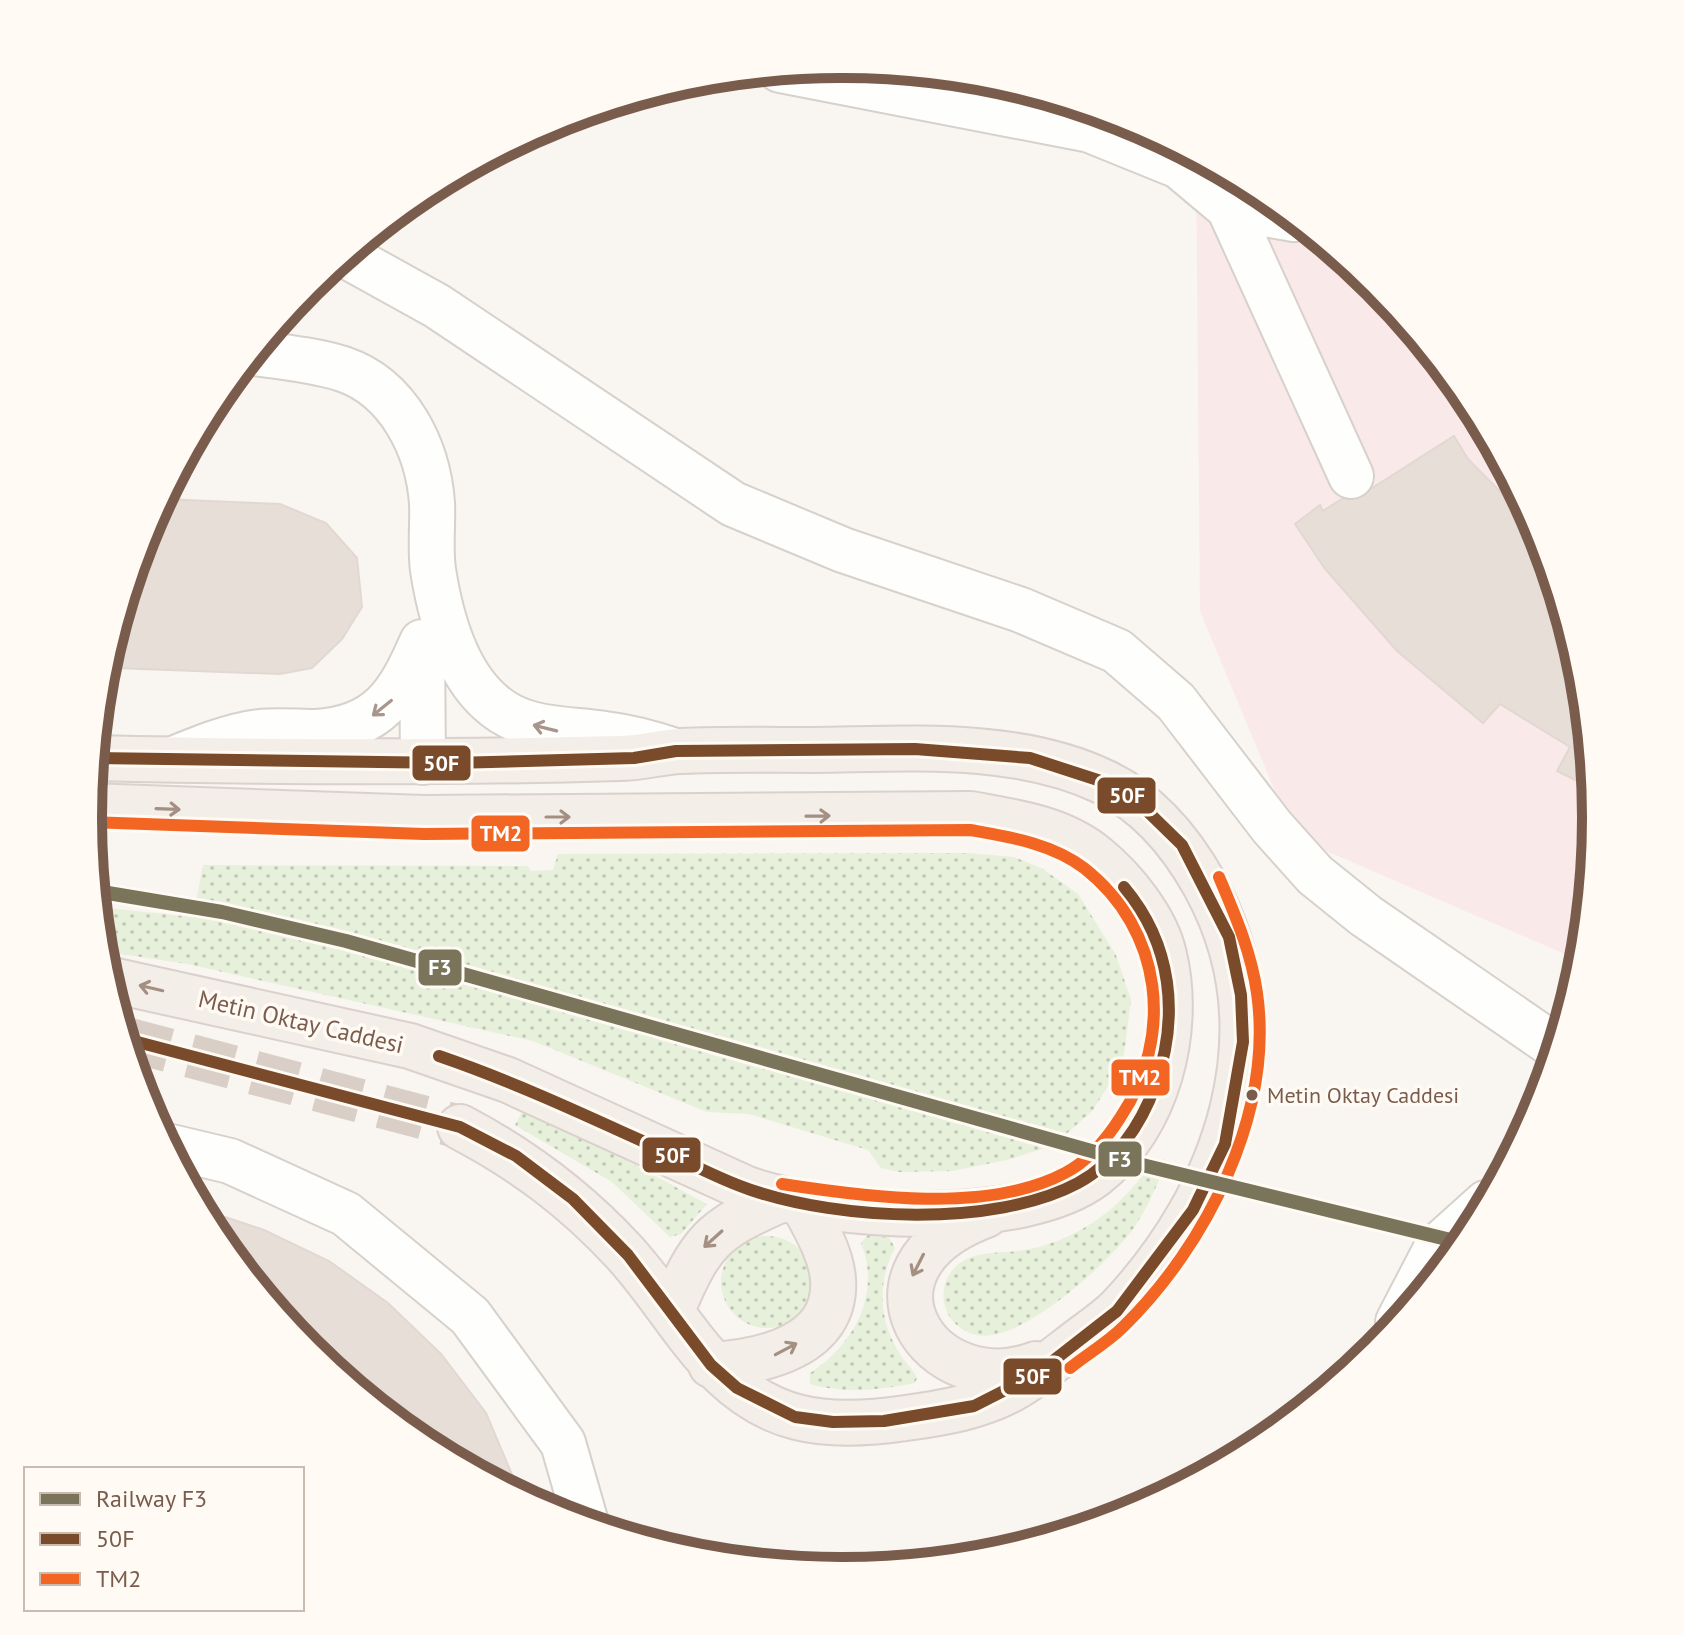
<svg xmlns="http://www.w3.org/2000/svg" width="1684" height="1635" font-family="'PT Sans',sans-serif">
  <style>
    .medical { fill: #fae9e9 }
    .grass { fill: url(#grass-dots) }
    .building { fill: #e6ded7; stroke: #e2d8d2; stroke-width: 2 }
    .lines { fill: none; stroke-linecap: round; stroke-linejoin: round }
    .major-tunnel { stroke: #d9cfc7; stroke-width: 44; stroke-dasharray: 44 22; stroke-linecap: butt }
    .minor-casing { stroke: #d7d1cb; stroke-width: 48 }
    .major-casing { stroke: #dad1cc; stroke-width: 48 }
    .minor { stroke: #fefefd; stroke-width: 44 }
    .major { stroke: #f3eee8; stroke-width: 44 }
    .bus-1-casing { stroke: #fffaf3; stroke-width: 18 }
    .bus-2-casing { stroke: #fffaf3; stroke-width: 18 }
    .bus-1 { stroke: #7a4b2a; stroke-width: 12 }
    .bus-2 { stroke: #f26522; stroke-width: 12 }
    .rail-1-casing { stroke: #fffaf3; stroke-width: 20 }
    .rail-1 { stroke: #7a745a; stroke-width: 14 }
    .oneway { stroke: #a8958b }
    .oneway2 { stroke: #a48f83 }
    .bus-dot { fill: #7a5c4d; stroke: #fffaf3; stroke-width: 3 }
    .labels { text-anchor: middle; stroke-width: 7; stroke-linejoin: round; paint-order: stroke }
    .bus-label { font-size: 22px; fill: #7a5c4d; stroke: #fffaf3; text-anchor: start }
    .street-label { font-size: 24px; fill: #7a5c4d; stroke: #fffaf3 }
    .rim { fill: none; stroke: #7a5c4d; stroke-width: 10 }
    .line-badge { stroke: #fffaf3; stroke-width: 3 }
    .badge-label { font-size: 22px; text-anchor: middle; font-weight: bold; fill: #fff }
  </style>
  <defs>
    <pattern id="grass-dots" width="8" height="8" patternUnits="userSpaceOnUse" patternTransform="scale(2)"><rect width="8" height="8" fill="#e7f0db"/><path d="M2 2h.1M6 6h.1" fill="none" stroke="#c0c6b4" stroke-width="1.8" stroke-linecap="round"/></pattern>
  </defs>
  <rect width="100%" height="100%" fill="#f9f5f0"/>
  <!-- medical -->
  <path class="medical" d="M1196,157L1261,191L1375,285L1469,399L1538,530L1581,671L1595,818L1581,961L1294,837L1200,611Z"/>
  <!-- grass -->
  <path class="grass" d="M968,853L1014,857L1043,869L1078,894L1116,955L1131,1000L1123,1062L1093,1110L1054,1145L1011,1159L953,1171L899,1172L881,1168L868,1150L749,1114L707,1112L533,1041L187,964L102,951L97,907L193,917L203,865L528,866L531,871L553,870L558,854Z
    M523,1110L598,1145L707,1204L681,1234L670,1237L612,1182L515,1125Z
    M1154,1158L1167,1160C1158,1183 1149,1205 1135,1226C1111,1261 1035,1329 992,1335C956,1341 930,1303 951,1272C969,1247 1004,1255 1030,1249C1083,1238 1127,1203 1154,1158Z
    M868,1235L889,1237L895,1248C876,1283 879,1324 902,1357C907,1365 913,1369 917,1378L915,1383C882,1390 843,1394 810,1384V1373C853,1345 882,1295 861,1243Z
    M721 1282a46 46 0 1 1 92 0a46 46 0 1 1-92 0Z"/>
  <!-- building -->
  <path class="building" d="M1454,436L1468,459L1538,530L1581,671L1593,789L1557,771L1570,747L1500,704L1483,723L1397,651L1325,569L1295,524L1320,505L1323,511L1354,491L1358,497Z
    M162,499L280,504L326,523L357,558L362,607L342,639L312,668L280,674L115,668L117,626L146,529Z
    M201,1209L264,1230L329,1261L388,1303L441,1354L486,1413L521,1496L423,1444L309,1350L215,1236Z"/>
  <g class="lines">
    <!-- major-tunnel -->
    <path class="major-tunnel" d="M126,1039L460,1127"/>
    <!-- minor casing -->
    <g class="minor-casing">
      <path id="minor" d="M780,70L1090,130L1179,166L1229,208L1294,219
        M1229,208L1351,476
        M345,255L437,306L733,504L843,550L1021,610L1117,651L1176,702L1272,827L1315,875L1366,916L1556,1047
        M253,353C283,357 314,360 343,369C399,388 428,448 432,503C433,525 430,548 433,570C440,614 455,671 490,702C522,732 565,728 605,734C629,737 652,743 675,751
        M422,650L423,762
        M176,758C203,747 230,736 260,732C278,730 297,732 316,732C379,728 399,695 422,642
        M167,1146L230,1161L346,1214L470,1316L563,1443L586,1523
        M1398,1322L1437,1247L1486,1203"/>
    </g>
    <!-- major casing -->
    <g class="major-casing">
      <path id="major" d="M94,758C270,762 445,763 620,758C640,758 660,752 680,751C725,749 770,750 815,750C909,749 1016,740 1104,782C1149,803 1181,842 1205,885C1285,1030 1227,1195 1119,1309C1105,1323 1087,1334 1071,1347C1052,1361 1033,1378 1012,1389C979,1407 943,1413 906,1418C872,1423 831,1426 797,1417C713,1396 678,1310 624,1252C575,1199 523,1160 460,1127
        M90,806L424,818L971,814C1014,822 1061,828 1096,857C1124,880 1156,919 1164,955C1182,1030 1158,1126 1095,1175C1021,1231 830,1218 747,1189L508,1080L410,1046L107,979
        M986,1215C841,1269 930,1404 1036,1364
        M672,1310C701,1242 711,1230 780,1200
        M711,1365C762,1362 838,1346 833,1279C831,1253 815,1227 803,1204"/>
    </g>
    <!-- minor -->
    <use href="#minor" class="minor"/>
    <!-- major -->
    <use href="#major" class="major"/>
    <!-- bus-1 casing -->
    <g class="bus-1-casing">
      <path id="bus-1" d="M94,758L452,763L634,758L676,751L915,749L1030,758L1107,783L1140,804L1182,845L1229,937L1241,995L1243,1042L1225,1144L1193,1210L1117,1311L1035,1375L974,1406L884,1421L833,1422L795,1417L737,1388L711,1365L628,1255L573,1199L516,1156L460,1127L126,1039
        M439,1056C512,1081 581,1113 651,1145C684,1160 717,1179 751,1190C839,1220 994,1228 1078,1183C1115,1163 1141,1125 1155,1086C1180,1016 1172,944 1124,887"/>
    </g>
    <!-- bus-2 casing -->
    <g class="bus-2-casing">
      <path id="bus-2" d="M89,822L424,834L970,830C1009,837 1051,843 1084,868C1163,930 1175,1036 1120,1118C1106,1140 1088,1161 1065,1173C987,1214 866,1197 782,1184
        M1070,1368C1087,1354 1107,1343 1123,1327C1207,1245 1274,1112 1257,993C1251,951 1235,915 1219,877"/>
    </g>
    <!-- bus-1 -->
    <use href="#bus-1" class="bus-1"/>
    <!-- bus-2 -->
    <use href="#bus-2" class="bus-2"/>
    <!-- rail-1 casing -->
    <g class="rail-1-casing">
      <path id="rail-1" d="M96,891L222,912L346,941L1134,1163L1463,1243"/>
    </g>
    <!-- rail-1 -->
    <use href="#rail-1" class="rail-1"/>
  </g>
  <!-- one-way arrows -->
  <defs><path id="oneway-shaft" d="M-6 0H5M1.5-3L5.5 0L1.5 3" fill="none" stroke-width="1.6" stroke-linecap="round" stroke-linejoin="round" transform="scale(2)"/></defs>
  <g class="oneway">
    <use href="#oneway-shaft" transform="translate(382 708) rotate(141)"/>
    <use href="#oneway-shaft" transform="translate(545 728) rotate(-166)"/>
  </g>
  <g class="oneway2">
    <use href="#oneway-shaft" transform="translate(168 809) rotate(2)"/>
    <use href="#oneway-shaft" transform="translate(818 816) rotate(-1)"/>
    <use href="#oneway-shaft" transform="translate(558 817)"/>
    <use href="#oneway-shaft" transform="translate(151 988) rotate(-167)"/>
    <use href="#oneway-shaft" transform="translate(713 1239) rotate(138)"/>
    <use href="#oneway-shaft" transform="translate(918 1265) rotate(117)"/>
    <use href="#oneway-shaft" transform="translate(786 1349) rotate(-28)"/>
  </g>
  <!-- markers -->
  <circle class="bus-dot" cx="1252" cy="1095" r="7"/>
  <g class="labels">
    <!-- bus labels -->
    <g class="bus-label">
      <text x="1267" y="1103">Metin Oktay Caddesi</text>
    </g>
    <!-- street labels -->
    <g class="street-label">
      <text transform="translate(301 1022) rotate(13)" y="8">Metin Oktay Caddesi</text>
    </g>
  </g>
  <!-- crop -->
  <path d="M0 0H1684V1635H0ZM841 78H843A739 739 0 0 1 1582 817V818A739 739 0 0 1 843 1557H841A739 739 0 0 1 102 818V817A739 739 0 0 1 841 78Z" fill="#fffaf3" fill-rule="evenodd"/>
  <path class="rim" d="M841 78H843A739 739 0 0 1 1582 817V818A739 739 0 0 1 843 1557H841A739 739 0 0 1 102 818V817A739 739 0 0 1 841 78Z"/>
  <g class="line-badge">
    <rect x="411" y="744" width="61" height="38" rx="8" fill="#7a4b2a"/>
    <rect x="1096" y="776" width="61" height="39" rx="8" fill="#7a4b2a"/>
    <rect x="470" y="814" width="61" height="39" rx="8" fill="#f26522"/>
    <rect x="417" y="948" width="46" height="39" rx="8" fill="#7a745a"/>
    <rect x="1110" y="1058" width="61" height="39" rx="8" fill="#f26522"/>
    <rect x="641" y="1136" width="61" height="38" rx="8" fill="#7a4b2a"/>
    <rect x="1097" y="1140" width="46" height="38" rx="8" fill="#7a745a"/>
    <rect x="1002" y="1357" width="61" height="39" rx="8" fill="#7a4b2a"/>
  </g>
  <g class="badge-label">
    <text x="441" y="771">50F</text>
    <text x="1127" y="803">50F</text>
    <text x="501" y="841">TM2</text>
    <text x="440" y="975">F3</text>
    <text x="1140" y="1085">TM2</text>
    <text x="672" y="1163">50F</text>
    <text x="1120" y="1167">F3</text>
    <text x="1032" y="1384">50F</text>
  </g>
  <!-- legend -->
  <rect x="24" y="1467" width="280" height="144" fill="#fffaf3" stroke="#cabbb1" stroke-width="2"/>
  <rect x="40" y="1493" width="40" height="12" fill="#7a745a" stroke="#cabbb1" stroke-width="2"/>
  <text x="96" y="1507" font-size="24" fill="#7a5c4d">Railway F3</text>
  <rect x="40" y="1533" width="40" height="12" fill="#7a4b2a" stroke="#cabbb1" stroke-width="2"/>
  <text x="96" y="1547" font-size="24" fill="#7a5c4d">50F</text>
  <rect x="40" y="1573" width="40" height="12" fill="#f26522" stroke="#cabbb1" stroke-width="2"/>
  <text x="96" y="1587" font-size="24" fill="#7a5c4d">TM2</text>
</svg>
